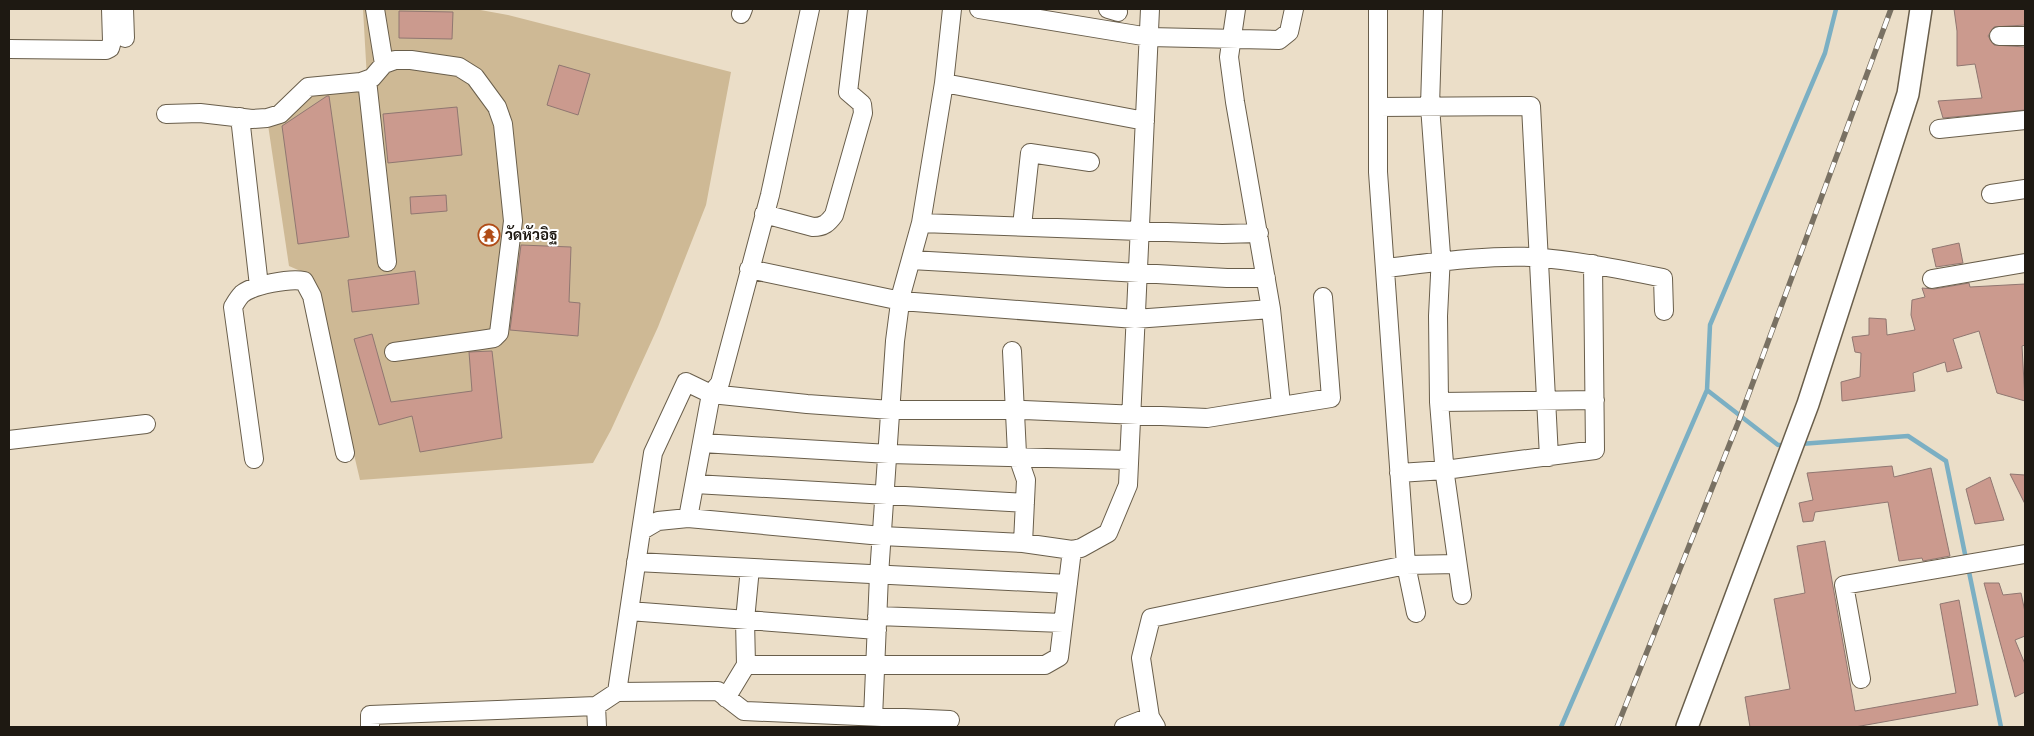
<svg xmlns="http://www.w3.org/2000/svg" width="2034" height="736" font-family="'IBM Plex Sans',Sarabun,sans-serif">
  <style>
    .green { fill: #ceb995 }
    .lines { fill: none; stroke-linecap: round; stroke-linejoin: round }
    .stream { stroke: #7bafc3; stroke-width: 4.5 }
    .building { fill: #cb9a8e; stroke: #907771 }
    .minor-casing { stroke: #695e4b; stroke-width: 20 }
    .major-casing { stroke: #695e4b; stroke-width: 24 }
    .minor { stroke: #fff; stroke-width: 18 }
    .major { stroke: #fff; stroke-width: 21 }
    .rail-casing { stroke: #797163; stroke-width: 5.5 }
    .rail { stroke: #fff; stroke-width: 4; stroke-dasharray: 11; stroke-linecap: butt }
    .labels { text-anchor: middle; stroke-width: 4; stroke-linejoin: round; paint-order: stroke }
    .poi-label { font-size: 15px; font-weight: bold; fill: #1e1912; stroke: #fff; text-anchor: start }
  </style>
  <rect width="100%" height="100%" fill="#ebdec8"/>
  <!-- green -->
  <path class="green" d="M363,9H475L508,15L731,72L706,205L658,327L611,430L593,463L360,480L312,276L289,266L267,118L315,85L367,79Z"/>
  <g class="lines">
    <!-- stream -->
    <path class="stream" d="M1707,390L1778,445H1787
      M1800,444L1908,436L1946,461L1966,559
      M1968,567L2001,727
      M1561,727L1707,390L1710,325L1825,53L1836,9"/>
  </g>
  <!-- building -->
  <path class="building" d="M1954,9H2025V25L1994,27L1988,36L1994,45L2025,47V110L1943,118L1938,101L1982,98L1975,64L1957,66V31Z
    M399,11L453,12L452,39L399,38Z
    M559,65L590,74L578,115L547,105Z
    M327,96H329L349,237L298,244L282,126Z
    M457,107L462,155L388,163L383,114Z
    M446,195L447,211L411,214L410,197Z
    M1959,243L1963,263L1936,267L1932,249Z
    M521,245L571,247L569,302L580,303L578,336L510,330Z
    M415,271L419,304L352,312L348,280Z
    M1969,283L1970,287L2025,284V345L2022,346L2025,401L1997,393L1979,331L1953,339L1962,368L1947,372L1945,362L1913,373L1915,391L1842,401L1841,382L1860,377L1861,353L1855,352L1852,337L1869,335V318L1886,319L1887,335L1915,330L1911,315L1912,300L1925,297L1922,288L1934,289Z
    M372,334L391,402L472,391L469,352L492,351L502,438L420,452L412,416L379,425L354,339Z
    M1892,466L1894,477L1931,468L1950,556L1923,561L1922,558L1899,561L1888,502L1815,512L1813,521L1803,522L1799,503L1813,500L1807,473Z
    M2010,474L2025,475V504Z
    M1990,477L2004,520L1975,524L1966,489Z
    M1825,541L1855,711L1956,693L1940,604L1959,600L1978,705L1855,727H1750L1745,697L1790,689L1774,599L1805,593L1797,546Z
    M1984,583H1999L2003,595L2021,593L2025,612V636L2015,640L2025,664V692L2015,697Z"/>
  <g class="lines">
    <!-- minor casing -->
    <g class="minor-casing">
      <path id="minor" d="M124,9L125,38
        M375,9L384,64
        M979,9L1149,37L1279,40L1289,32L1294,9
        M1108,9L1118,12
        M1236,9L1229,57L1235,102L1271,309L1281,404
        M1378,9V172L1406,565L1416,613
        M1433,9L1430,106L1441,255L1438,316L1439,402L1445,475L1462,595
        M741,14L743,9
        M1999,36H2025
        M9,49L106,50L110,48L112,41L111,9
        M367,80L387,262
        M944,83L1145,121
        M1378,107L1531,106L1549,457
        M166,114L200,113L252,119L267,118L280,114L308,87L361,82L372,78L384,64L395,60H411L459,67L475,77L497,107L503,124L513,221L499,333L494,338L481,340L394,352
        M240,117L259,286
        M1939,129L2025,120
        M1991,194L2025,189
        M764,214L813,227C824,227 828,223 834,215L863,113L862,104L848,92L858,9
        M921,223L1222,234L1259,233
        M1022,226L1030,153L1090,162
        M911,260L1227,278H1266
        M1385,268C1430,263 1485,255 1530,257C1575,260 1619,269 1663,278L1664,311
        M749,269L901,301L1135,319L1271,309
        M1932,279L2025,263
        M1012,351L1017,454L1026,480L1023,543
        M1439,402L1595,400
        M9,440L146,424
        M702,443L889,454L1129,460
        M254,459L233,307C236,302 238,298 242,294C253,285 290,278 304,281L312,296L345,453
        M1399,473L1445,470L1595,450L1593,264
        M695,484L1025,503
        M688,518L882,536L1023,543L1072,550
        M641,531L653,453L686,382L711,394L807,404L891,410H1024L1207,418L1331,398L1323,297
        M636,562L1068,584
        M750,568L745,620L746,665H1045L1059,657L1072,550L1081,548L1108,533L1128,485L1150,9
        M629,611L877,630
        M877,616L1063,623
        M1861,679L1844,585L2025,554
        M617,692L718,691L744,711L950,720
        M726,698L746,665
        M873,718L879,575L895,341L901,295L921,223L944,83L952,9
        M370,727V715L596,706
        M597,727L596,706L617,692L641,531L658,521L688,518L711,394L720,383L770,195L810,9
        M1124,727L1150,717
        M1156,727L1150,717L1141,658L1151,618L1406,565L1457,564"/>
    </g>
    <!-- major casing -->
    <g class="major-casing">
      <path id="major" d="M1687,727L1808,404L1908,94L1921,9"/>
    </g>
    <!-- minor -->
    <use href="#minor" class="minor"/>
    <!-- major -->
    <use href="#major" class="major"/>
    <!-- rail casing -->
    <g class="rail-casing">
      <path id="rail" d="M1617,727L1738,423L1891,9"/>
    </g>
    <!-- rail -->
    <use href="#rail" class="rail"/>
  </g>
  <!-- icons -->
  <defs>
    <g id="temple-ring" transform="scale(1.125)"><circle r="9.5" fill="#fff" stroke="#b04c17" stroke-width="1.5"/><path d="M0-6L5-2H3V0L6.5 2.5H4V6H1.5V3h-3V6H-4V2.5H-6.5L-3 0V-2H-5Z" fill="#b04c17"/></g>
  </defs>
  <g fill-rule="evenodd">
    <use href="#temple-ring" x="489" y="235"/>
  </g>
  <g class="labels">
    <!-- poi labels -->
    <g class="poi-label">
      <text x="505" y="240">วัดหัวอิฐ</text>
    </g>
  </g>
  <!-- border -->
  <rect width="2034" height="736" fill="none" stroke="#1e1912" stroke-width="20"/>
</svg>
